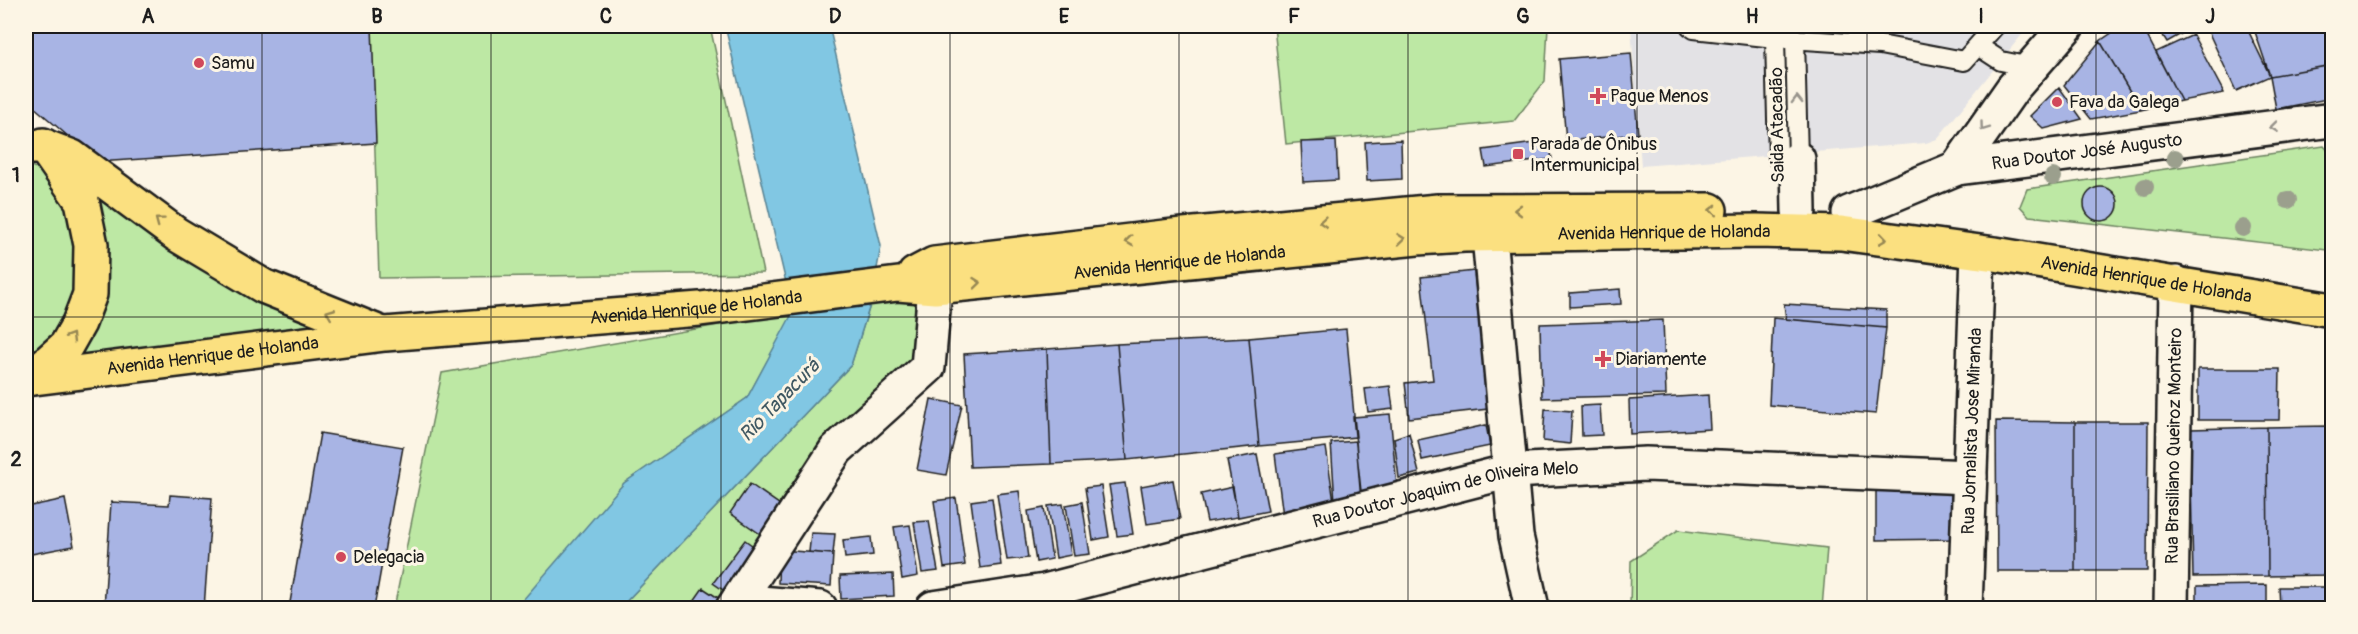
<svg xmlns="http://www.w3.org/2000/svg" width="2358" height="634" font-family="Pangolin,sans-serif">
  <style>
    .built { fill: #e3e2e5 }
    .green { fill: #bde8a4; stroke: #6c8260; stroke-width: 1.5 }
    .water { fill: #81c7e3; stroke: #598393; stroke-width: 1.5 }
    .building { fill: #a8b4e4; stroke: #1c1c1c; stroke-width: 1.5 }
    .lines { fill: none; stroke-linecap: round; stroke-linejoin: round }
    .service-casing { stroke: #1c1c1c; stroke-width: 22 }
    .minor-casing { stroke: #1c1c1c; stroke-width: 38 }
    .tertiary-casing { stroke: #1c1c1c; stroke-width: 38 }
    .secondary-casing { stroke: #1c1c1c; stroke-width: 38 }
    .primary-casing { stroke: #1c1c1c; stroke-width: 38 }
    .service { stroke: #fcf5e5; stroke-width: 18 }
    .minor { stroke: #fcf5e5; stroke-width: 33 }
    .tertiary { stroke: #fcf5e5; stroke-width: 33 }
    .secondary { stroke: #fcf5e5; stroke-width: 33 }
    .primary { stroke: #fbe080; stroke-width: 33 }
    .tree { fill: #9b9f8d }
    .oneway { stroke: #97938b }
    .oneway2 { stroke: #978853 }
    .grid { fill: none; stroke: #1c1c1c; stroke-width: 1.5; stroke-opacity: 0.55 }
    .poi-dot { fill: #d1495b; stroke: #fcf5e5; stroke-width: 2 }
    .labels { text-anchor: middle; stroke-width: 6; stroke-linejoin: round; paint-order: stroke }
    .poi-label { font-size: 18px; fill: #1c1c1c; stroke: #fcf5e5; text-anchor: start }
    .street-label { font-size: 18px; fill: #1c1c1c; stroke: #fcf5e5 }
    .water-label { font-size: 20px; font-style: italic; fill: #3f5862; stroke: #fcf5e5 }
    .neatline { fill: none; stroke: #1c1c1c; stroke-width: 2 }
    .grid-label { font-size: 20px; text-anchor: middle; font-weight: bold; fill: #1c1c1c }
  </style>
  <rect width="100%" height="100%" fill="#fcf5e5"/>
  <filter id="ink" filterUnits="userSpaceOnUse"><feTurbulence type="fractalNoise" baseFrequency=".0167" numOctaves="2"/><feDisplacementMap in="SourceGraphic" scale="12" xChannelSelector="R" yChannelSelector="G"/><feConvolveMatrix kernelMatrix="1 2 1 2 8 2 1 2 1" color-interpolation-filters="sRGB"/></filter>
  <g filter="url(#ink)">
    <!-- built -->
    <path class="built" d="M1631,26H2029L1937,139L1926,143L1641,166Z"/>
    <!-- green -->
    <path class="green" d="M371,26H710L763,273L379,278Z
      M1274,26H1548L1545,81L1514,121L1286,144Z
      M2324,146L2332,155L2327,250L2029,216L2020,206L2027,189Z
      M26,165L40,169L64,191L74,223L78,310L51,347L26,360Z
      M75,177L232,287L338,332L53,366L101,307Z
      M926,294L922,363L725,608H620L851,365L871,302Z
      M794,312L747,398L624,483L519,608H394L442,373Z
      M1678,530L1827,548L1822,608H1630L1631,561Z"/>
    <!-- water -->
    <path class="water" d="M725,26H829L881,246L871,302L851,365L620,608H516L624,483L747,398L793,312Z"/>
    <!-- building -->
    <path class="building" d="M26,26H372L376,143L98,162L26,100Z
      M2122,26H2142L2181,101L2141,110L2100,41Z
      M2157,26H2188L2190,29L2167,42Z
      M2215,26H2246L2270,76L2236,91L2207,29Z
      M2253,26H2332V65L2270,76Z
      M2193,35L2224,93L2181,101L2156,52Z
      M2100,41L2141,110L2091,119L2064,85Z
      M1631,53L1638,134L1566,141L1559,59Z
      M2332,65V98L2276,109L2270,76Z
      M2059,87L2082,119L2044,129L2030,116Z
      M1401,140L1402,179L1367,181L1365,142Z
      M1336,141L1338,180L1303,182L1301,142Z
      M1549,141L1552,159L1486,167L1483,150Z
      M2084 204a17 17 0 1 1 34 0a17 17 0 1 1-34 0Z
      M1474,271L1488,409L1409,418L1405,383L1433,380L1421,277Z
      M1620,289L1621,304L1570,307V293Z
      M1784,304L1886,310V328L1786,319Z
      M1773,318L1886,328L1876,414L1769,405Z
      M1663,320L1666,395L1542,398L1540,324Z
      M1346,329L1356,437L1259,446L1249,338Z
      M1249,338L1259,446L1127,460L1117,344Z
      M1117,344L1127,460L1051,464L1047,349Z
      M1047,349L1051,464L970,467L964,354Z
      M2198,369H2280L2279,420H2198Z
      M1390,386L1393,409L1368,412L1365,389Z
      M1708,395L1710,429L1630,434L1629,400Z
      M931,399L962,405L946,475L917,470Z
      M1600,405L1602,435L1582,436L1581,406Z
      M1545,409L1572,411L1570,444L1543,441Z
      M1390,414L1397,487L1361,491L1353,417Z
      M1996,421L2075,422V571H1997Z
      M2075,422H2148L2147,571H2075Z
      M1486,425L1490,446L1422,460L1418,440Z
      M2332,426V575L2268,576L2267,427Z
      M2267,427L2268,576L2193,577L2190,429Z
      M320,433L403,447L374,608H289Z
      M1409,433L1419,473L1399,478L1394,438Z
      M1356,441L1361,500L1335,502L1331,443Z
      M1326,447L1335,509L1283,516L1275,454Z
      M1257,454L1268,511L1238,517L1227,460Z
      M1173,480L1180,519L1147,524L1141,486Z
      M1125,483L1133,534L1117,536L1109,485Z
      M750,484L786,509L766,538L730,513Z
      M1101,486L1109,537L1093,540L1085,488Z
      M1955,486L1956,539L1876,540V487Z
      M1233,487L1238,517L1207,522L1201,494Z
      M1019,491L1028,558L1007,560L997,494Z
      M170,495L212,498L204,608H104L111,502L169,505Z
      M956,498L965,565L944,568L934,501Z
      M992,498L1001,565L980,568L971,501Z
      M65,499L74,546L26,555V507Z
      M1082,502L1090,554L1074,556L1066,505Z
      M1063,504L1071,555L1056,558L1048,506Z
      M1044,508L1052,559L1036,562L1028,511Z
      M929,521L938,571L922,573L914,522Z
      M910,525L918,576L902,579L894,527Z
      M811,533L835,534L833,554L809,552Z
      M871,537L873,555L845,558L843,540Z
      M745,540L764,554L732,596L713,583Z
      M779,550L833,554L831,586L778,583Z
      M893,574L894,596L841,599L840,576Z
      M2267,585V608H2197V586Z
      M2279,587H2332V608H2280Z
      M703,588L726,603L722,608H689Z
      M1879,604L1935,608H1878Z"/>
    <g class="lines">
      <!-- service casing -->
      <g class="service-casing">
        <path id="service" d="M1690,26L1694,29L1775,38L1880,45L1964,61L1995,26
          M1775,38L1778,159
          M1795,38L1798,159
          M1978,46L2001,61L2031,67"/>
      </g>
      <!-- minor casing -->
      <g class="minor-casing">
        <g id="minor">
          <path d="M1798,159L1799,211"/>
          <path d="M1489,236L1516,536L1532,608"/>
          <path d="M738,601L820,608"/>
          <path d="M733,608L836,450L928,367L935,287"/>
          <path id="s1" d="M933,608L1045,591L1510,471L1646,464L1970,477"/>
          <path id="s2" d="M1965,608L1978,253"/>
          <path id="s3" d="M2171,608L2176,283"/>
        </g>
      </g>
      <!-- tertiary casing -->
      <g class="tertiary-casing">
        <path id="tertiary" d="M1957,168L2013,88L2067,26"/>
      </g>
      <!-- secondary casing -->
      <g class="secondary-casing">
        <g id="secondary">
          <path id="s4" d="M1849,213L1957,168L2332,120"/>
        </g>
      </g>
      <!-- primary casing -->
      <g class="primary-casing">
        <g id="primary">
          <path d="M26,147H46L72,157L176,234L263,286L380,333"/>
          <path d="M915,274L934,264L1173,236L1438,211L1710,210"/>
          <path d="M30,378L66,346L79,323L90,294L91,245L82,201L43,145"/>
          <path id="s5" d="M26,379L385,334L700,309L898,284L935,287L1417,238L1464,235L1757,231L1841,233L1995,254L2332,310"/>
        </g>
      </g>
      <!-- service -->
      <use href="#service" class="service"/>
      <!-- minor -->
      <use href="#minor" class="minor"/>
      <!-- tertiary -->
      <use href="#tertiary" class="tertiary"/>
      <!-- secondary -->
      <use href="#secondary" class="secondary"/>
      <!-- primary -->
      <use href="#primary" class="primary"/>
    </g>
    <!-- trees -->
    <g class="tree">
      <circle cx="2175" cy="158" r="9"/>
      <circle cx="2053" cy="177" r="9"/>
      <circle cx="2145" cy="187" r="9"/>
      <circle cx="2288" cy="200" r="9"/>
      <circle cx="2243" cy="228" r="9"/>
    </g>
    <!-- one-way arrows -->
    <defs><path id="oneway-chevron" d="M-2-3.5L2.5 0L-2 3.5" fill="none" stroke-width="1.6" stroke-linecap="round" stroke-linejoin="round" transform="scale(1.5)"/></defs>
    <g class="oneway">
      <use href="#oneway-chevron" transform="translate(1797 100) rotate(-91)"/>
      <use href="#oneway-chevron" transform="translate(1984 127) rotate(126)"/>
      <use href="#oneway-chevron" transform="translate(2274 127) rotate(173)"/>
    </g>
    <g class="oneway2">
      <use href="#oneway-chevron" transform="translate(1518 210) rotate(180)"/>
      <use href="#oneway-chevron" transform="translate(1713 210) rotate(-179)"/>
      <use href="#oneway-chevron" transform="translate(159 221) rotate(-143)"/>
      <use href="#oneway-chevron" transform="translate(1323 222) rotate(175)"/>
      <use href="#oneway-chevron" transform="translate(1401 239) rotate(-6)"/>
      <use href="#oneway-chevron" transform="translate(1883 239) rotate(8)"/>
      <use href="#oneway-chevron" transform="translate(1129 241) rotate(173)"/>
      <use href="#oneway-chevron" transform="translate(977 283) rotate(-6)"/>
      <use href="#oneway-chevron" transform="translate(330 313) rotate(-158)"/>
      <use href="#oneway-chevron" transform="translate(71 337) rotate(-59)"/>
    </g>
  </g>
  <!-- grid -->
  <path class="grid" d="M262,26V608M491,26V608M721,26V608M950,26V608M1179,26V608M1408,26V608M1637,26V608M1867,26V608M2096,26V608M26,317H2332"/>
  <!-- markers -->
  <g class="poi-dot">
    <circle cx="199" cy="63" r="6"/>
    <path d="M1595 87h6v6h6v6h-6v6h-6v-6h-6v-6h6z"/>
    <circle cx="2057" cy="102" r="6"/>
    <rect x="1512" y="148" width="12" height="12" rx="3"/>
    <path d="M1600 350h6v6h6v6h-6v6h-6v-6h-6v-6h6z"/>
    <circle cx="341" cy="557" r="6"/>
  </g>
  <g class="labels">
    <!-- poi labels -->
    <g class="poi-label">
      <text x="211" y="69">Samu</text>
      <text x="1610" y="102">Pague Menos</text>
      <text x="2069" y="108">Fava da Galega</text>
      <text x="1530" y="150">Parada de Ônibus<tspan x="1530" dy="21">Intermunicipal</tspan></text>
      <text x="1615" y="365">Diariamente</text>
      <text x="353" y="563">Delegacia</text>
    </g>
    <!-- street labels -->
    <g class="street-label">
      <text transform="translate(1777 125) rotate(-91)" y="6">Saida Atacadão</text>
      <text dy="6" stroke="none"><textPath href="#s4" startOffset="248">Rua Doutor José Augusto</textPath></text>
      <text dy="6" stroke="none"><textPath href="#s5" startOffset="1646">Avenida Henrique de Holanda</textPath></text>
      <text dy="6" stroke="none"><textPath href="#s5" startOffset="1160">Avenida Henrique de Holanda</textPath></text>
      <text dy="6" stroke="none"><textPath href="#s5" startOffset="2132">Avenida Henrique de Holanda</textPath></text>
      <text dy="6" stroke="none"><textPath href="#s5" startOffset="674">Avenida Henrique de Holanda</textPath></text>
      <text dy="6" stroke="none"><textPath href="#s5" startOffset="188">Avenida Henrique de Holanda</textPath></text>
      <text dy="6" stroke="none"><textPath href="#s2" startOffset="177">Rua Jornalista Jose Miranda</textPath></text>
      <text dy="6" stroke="none"><textPath href="#s3" startOffset="162">Rua Brasiliano Queiroz Monteiro</textPath></text>
      <text dy="6" stroke="none"><textPath href="#s1" startOffset="526">Rua Doutor Joaquim de Oliveira Melo</textPath></text>
    </g>
    <!-- water labels -->
    <g class="water-label">
      <text transform="translate(779 400) rotate(-46)" y="7">Rio Tapacurá</text>
    </g>
  </g>
  <!-- margin -->
  <rect width="2358" height="634" fill="none" stroke="#fcf5e5" stroke-width="66"/>
  <rect x="33" y="33" width="2292" height="568" class="neatline"/>
  <g class="grid-label">
    <text x="148" y="23">A</text>
    <text x="377" y="23">B</text>
    <text x="606" y="23">C</text>
    <text x="835" y="23">D</text>
    <text x="1064" y="23">E</text>
    <text x="1294" y="23">F</text>
    <text x="1523" y="23">G</text>
    <text x="1752" y="23">H</text>
    <text x="1981" y="23">I</text>
    <text x="2210" y="23">J</text>
    <text x="16" y="182">1</text>
    <text x="16" y="466">2</text>
  </g>
</svg>
